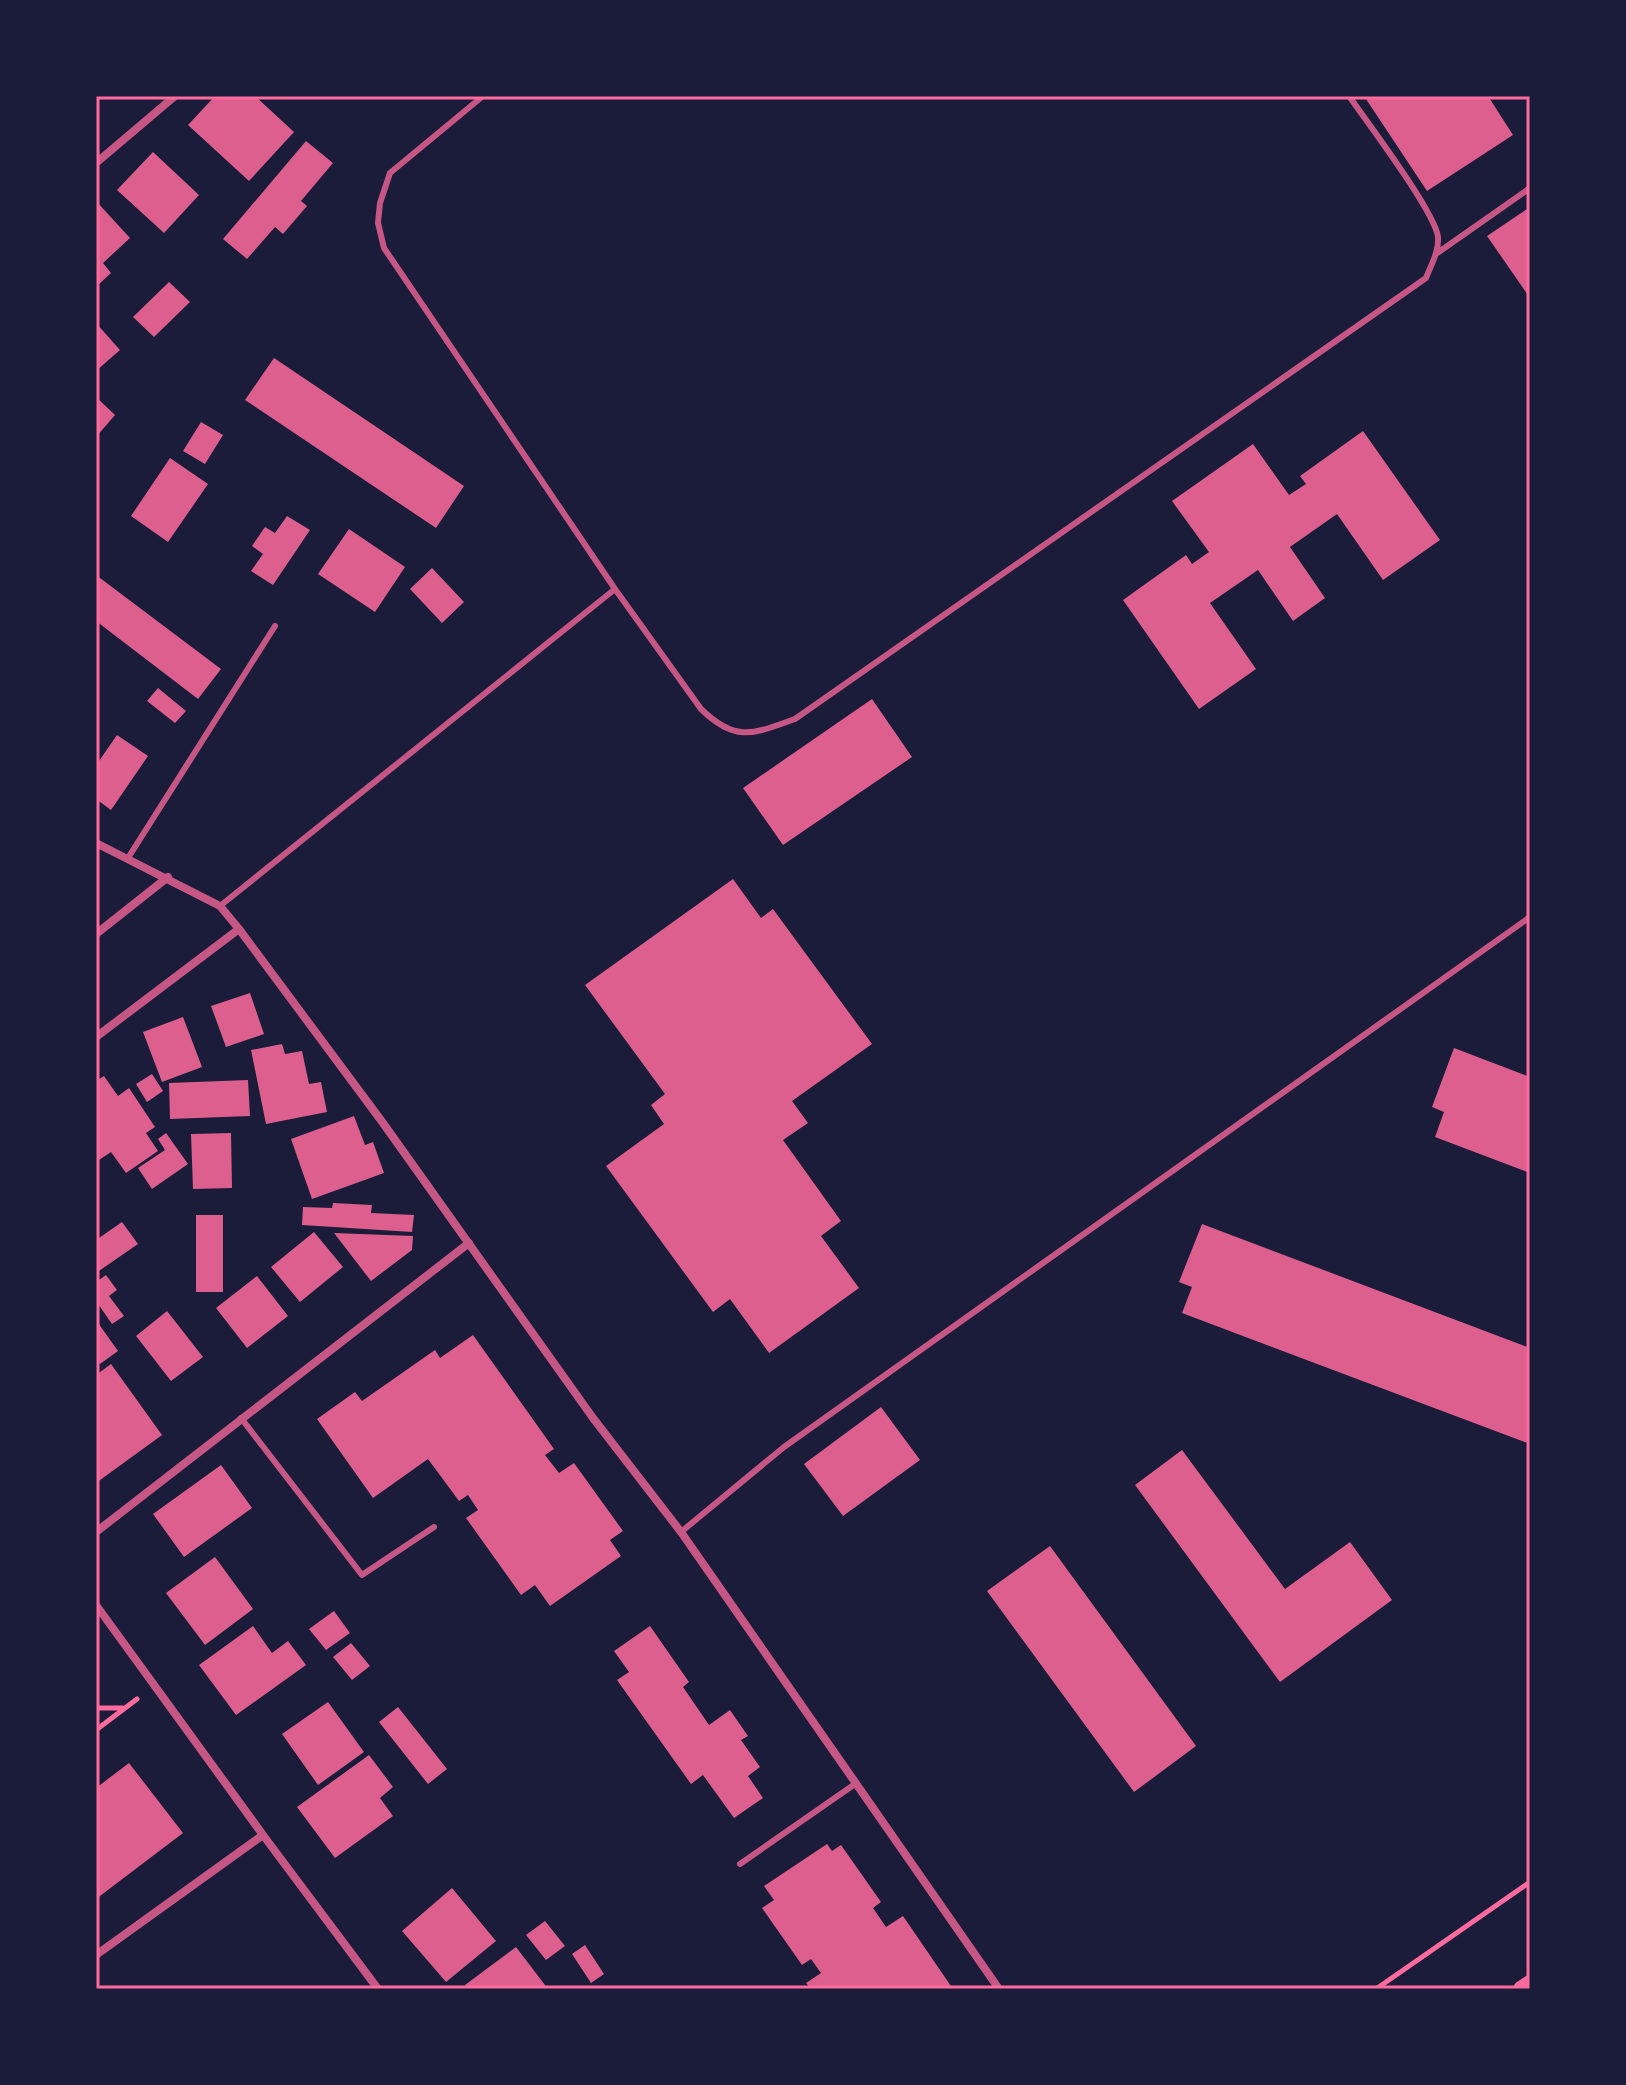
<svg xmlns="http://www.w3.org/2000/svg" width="1626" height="2085" font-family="'Source Serif 4',serif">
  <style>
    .building { fill: #dd5f8e }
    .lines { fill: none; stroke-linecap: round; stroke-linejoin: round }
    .path { stroke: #ff6b9d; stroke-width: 5 }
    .service { stroke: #c65784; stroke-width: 6 }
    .minor { stroke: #c65784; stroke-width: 8 }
    .secondary { stroke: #ff6b9d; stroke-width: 16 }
    .neatline { fill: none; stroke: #ff6b9d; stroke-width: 3 }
  </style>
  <rect width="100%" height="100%" fill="#1b1b3a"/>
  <!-- building -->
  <path class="building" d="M215,96H255L294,132L249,181L188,125Z
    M1364,96H1488L1513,135L1427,191Z
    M306,141L333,163L301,201L307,206L283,234L275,227L247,259L223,239Z
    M153,152L199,195L164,233L117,190Z
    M96,201L130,238L103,263L111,273L96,287Z
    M1530,207V298L1487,236Z
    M169,282L190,302L154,337L133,317Z
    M96,323L120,350L96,371Z
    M274,358L464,486L436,528L245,400Z
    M96,397L115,415L96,437Z
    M201,422L223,435L205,464L183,451Z
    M1363,431L1440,540L1383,580L1337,514L1290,547L1325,598L1293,621L1258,570L1210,603L1256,669L1199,709L1123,600L1186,555L1192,564L1209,552L1172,501L1253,444L1289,495L1306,484L1300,476Z
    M170,458L208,484L168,542L131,516Z
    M287,516L310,530L273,585L251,571L263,554L252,546L265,527L275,533Z
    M349,529L405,567L375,612L318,574Z
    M432,568L464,602L442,623L410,589Z
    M96,575L221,669L198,699L96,621Z
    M158,688L186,711L175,723L147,701Z
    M872,699L912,757L783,845L743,788Z
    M117,735L148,756L111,810L96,799V759L99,761Z
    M733,879L761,918L773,909L872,1044L792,1101L808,1123L783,1140L841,1221L821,1236L859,1288L769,1353L730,1299L713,1312L606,1166L664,1124L651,1105L665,1094L585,985Z
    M250,993L264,1034L226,1047L211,1006Z
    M183,1017L202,1067L162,1082L143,1032Z
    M282,1044L285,1054L302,1051L309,1084L321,1082L327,1112L266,1124L251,1050Z
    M1454,1048L1530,1077V1173L1435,1137L1444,1112L1432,1107Z
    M152,1074L163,1091L147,1102L136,1084Z
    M104,1076L118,1096L129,1088L155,1127L146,1133L158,1151L126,1173L111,1152L96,1162V1081Z
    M248,1080L250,1116L170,1119L169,1083Z
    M354,1116L365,1145L373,1142L384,1173L312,1199L291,1139Z
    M166,1133L188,1164L152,1189L138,1168L165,1150L158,1139Z
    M231,1133L232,1188L193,1189L191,1134Z
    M333,1203L372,1205L371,1213L414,1215L412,1232L302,1225L303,1207L332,1208Z
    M196,1215H223V1292H196Z
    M122,1222L138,1244L96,1273V1240Z
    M1202,1224L1530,1348V1444L1182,1313L1192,1287L1179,1282Z
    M314,1232L343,1267L300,1302L271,1267Z
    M334,1233L413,1236L412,1250L371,1281Z
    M106,1275L117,1290L109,1296L124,1316L112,1324L96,1301V1282Z
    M257,1276L288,1316L247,1348L216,1308Z
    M167,1311L203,1357L171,1381L136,1336Z
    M96,1320L118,1351L100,1364L96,1358Z
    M473,1335L554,1449L545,1455L559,1473L574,1463L623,1531L610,1540L621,1556L550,1606L535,1585L521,1595L466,1518L478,1510L468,1495L459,1501L428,1459L373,1498L317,1419L355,1392L362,1401L435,1350L440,1358Z
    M111,1364L162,1435L96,1483V1375Z
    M881,1407L920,1460L843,1516L804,1464Z
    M1182,1450L1285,1589L1350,1542L1392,1600L1280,1682L1135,1485Z
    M221,1465L252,1508L184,1557L153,1514Z
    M1050,1546L1196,1746L1134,1792L987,1591Z
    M215,1557L253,1609L205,1645L166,1593Z
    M334,1611L350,1633L326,1650L309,1629Z
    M253,1626L272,1653L288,1641L306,1665L236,1715L199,1665Z
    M650,1626L689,1682L683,1687L709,1725L730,1710L748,1736L741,1740L760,1767L748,1776L763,1798L734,1818L703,1775L691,1784L617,1680L629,1672L614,1651Z
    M351,1643L370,1666L352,1680L333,1657Z
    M328,1702L364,1752L318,1785L282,1734Z
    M398,1707L447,1769L428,1784L379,1722Z
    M369,1755L393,1787L380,1798L393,1816L335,1858L297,1807Z
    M129,1763L183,1833L96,1899V1788Z
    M827,1844L832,1851L841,1845L881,1902L873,1908L886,1927L903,1916L953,1989H811L806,1983L821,1973L811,1959L802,1965L762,1908L774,1900L764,1886Z
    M452,1888L496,1941L446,1982L402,1931Z
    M545,1921L565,1946L546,1960L526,1935Z
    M585,1945L604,1974L591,1983L572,1954Z
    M516,1947L548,1989H468L465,1985Z"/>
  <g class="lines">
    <!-- path -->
    <path class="path" d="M96,1708H123
      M96,1730L137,1699
      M1376,1989L1530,1882"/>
    <!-- service -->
    <path class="service" d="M483,96L390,173L380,203L378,223L384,248L615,589
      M1436,254L1530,188
      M128,858L275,626
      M220,906L615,589L701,709C736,743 753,734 795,719L1426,278C1431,265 1439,252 1438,237C1435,212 1367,122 1349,96
      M241,1418L362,1575L434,1527
      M681,1532L784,1447L1530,917
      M740,1864L855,1784"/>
    <!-- minor -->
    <path class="minor" d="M96,163L175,96
      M96,843L220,906L239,929L383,1123L593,1418L681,1532L999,1989
      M96,934L168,877
      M96,1037L239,929
      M96,1532L469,1243
      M96,1605L263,1835L378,1989
      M96,1955L263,1835"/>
    <!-- secondary -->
    <path class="secondary" d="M1521,1989L1530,1983"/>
  </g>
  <!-- border -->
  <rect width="1626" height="2085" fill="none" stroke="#1b1b3a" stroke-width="196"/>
  <rect x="98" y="98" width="1430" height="1889" class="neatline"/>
</svg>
